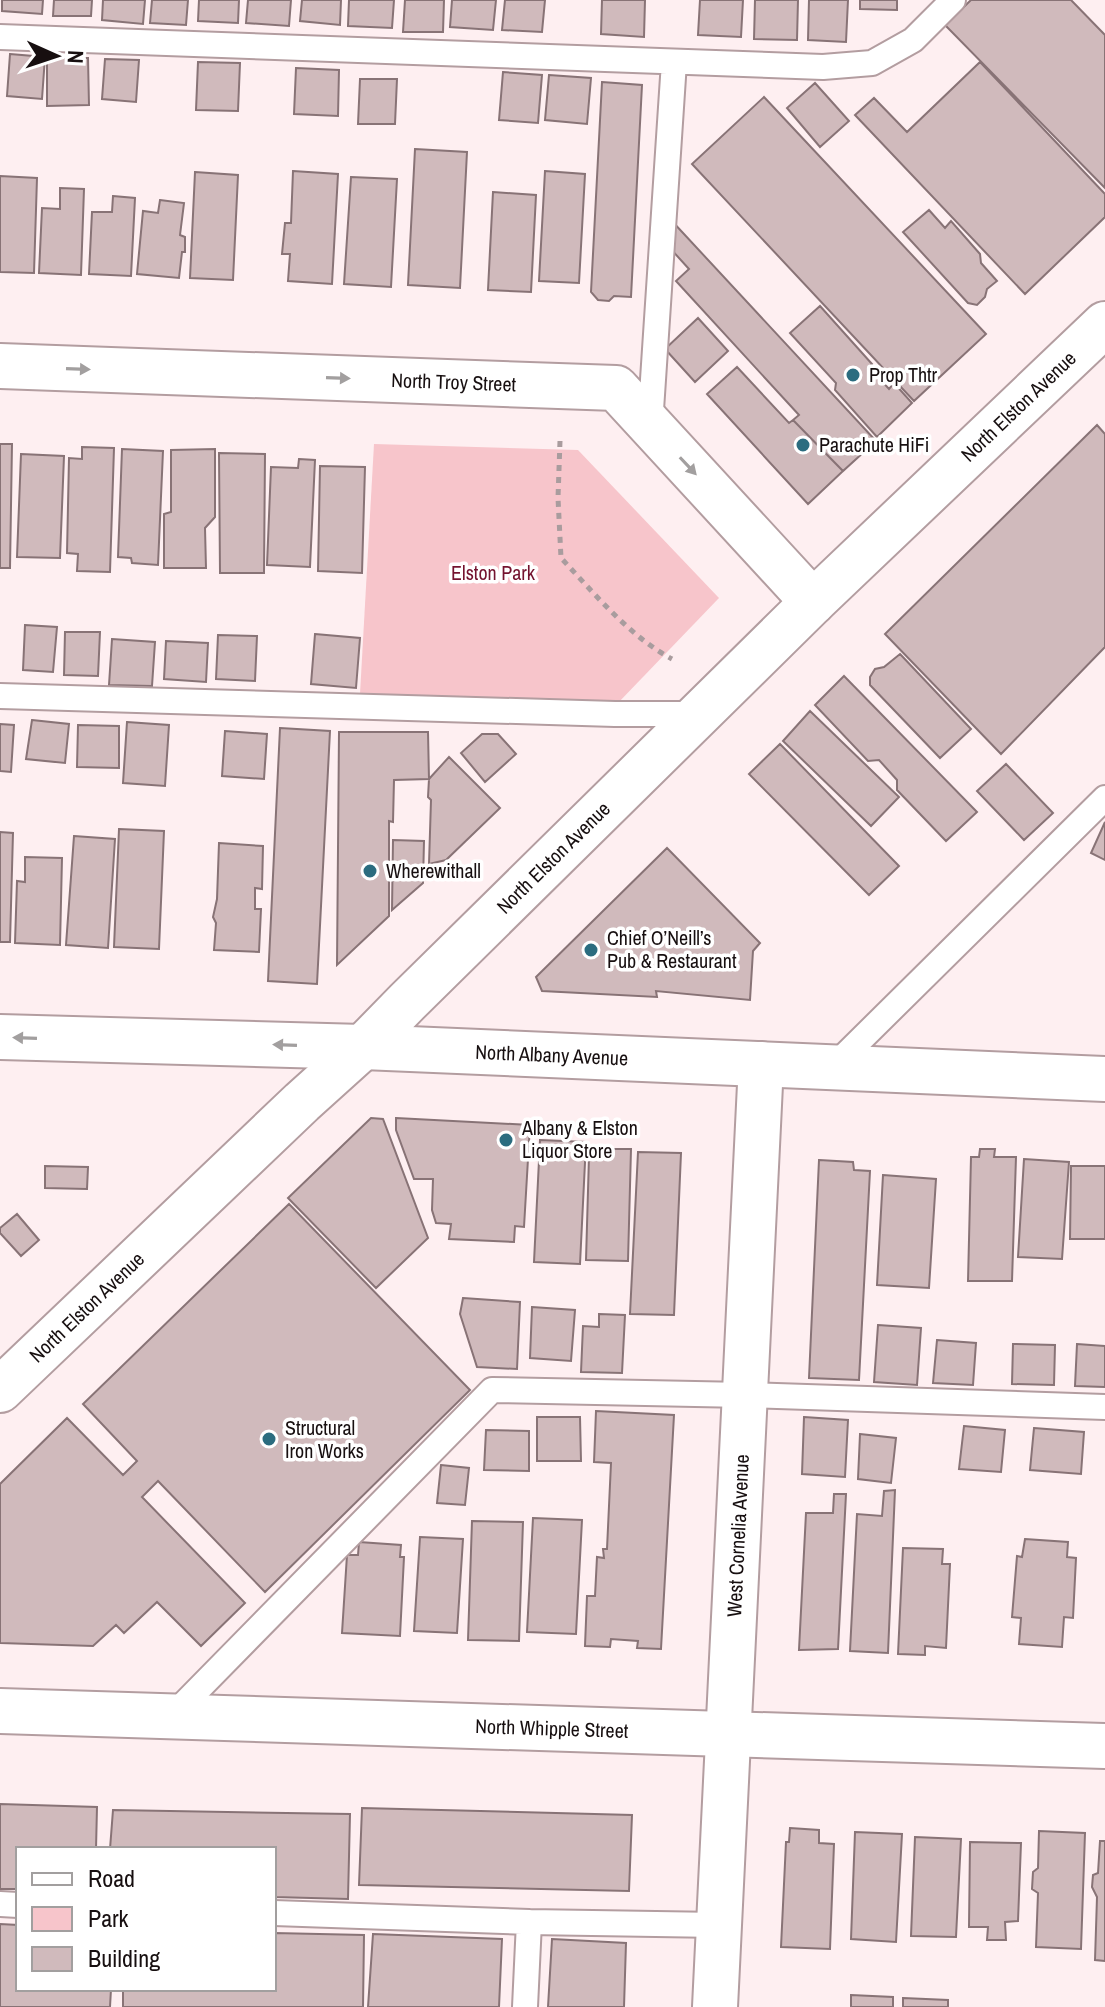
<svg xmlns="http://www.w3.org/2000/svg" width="1105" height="2007" font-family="'Archivo Narrow',sans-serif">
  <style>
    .green { fill: #f7c5cb }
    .building { fill: #d0babc; stroke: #887376; stroke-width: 2 }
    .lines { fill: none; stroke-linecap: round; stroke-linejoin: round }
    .lane-casing { stroke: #b39da0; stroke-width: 28 }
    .street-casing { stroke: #b39da0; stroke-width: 48 }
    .secondary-casing { stroke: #b39da0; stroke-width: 48 }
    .path { stroke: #a99c9e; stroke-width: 5; stroke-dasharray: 6 6; stroke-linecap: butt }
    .lane { stroke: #fff; stroke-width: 24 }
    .street { stroke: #fff; stroke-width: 44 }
    .secondary { stroke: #fff; stroke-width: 44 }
    .oneway { fill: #a29f9f }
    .poi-dot { fill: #2b6c7f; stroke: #fff; stroke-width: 3 }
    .labels { text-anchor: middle; stroke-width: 7; stroke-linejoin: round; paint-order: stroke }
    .poi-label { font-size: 20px; fill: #170f10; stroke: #fff; text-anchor: start }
    .street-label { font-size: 20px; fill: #170f10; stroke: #fff }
    .park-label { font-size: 20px; fill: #74132f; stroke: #fff }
  </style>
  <rect width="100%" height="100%" fill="#feeff1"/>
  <!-- green -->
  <path class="green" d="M374,444L578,450L719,598L617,704L360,694Z"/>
  <!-- building -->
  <path class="building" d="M2,0H43L42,14L2,11Z
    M54,0H92L91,16H53Z
    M103,0H145L143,24L102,20Z
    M152,0H188L186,25L150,23Z
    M199,0H239L238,23L198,21Z
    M248,0H291L289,26L246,23Z
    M302,0H341L340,25L300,21Z
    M349,0H394L392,28L348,26Z
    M405,0H444L443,32H403Z
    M452,0H496L493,30L450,27Z
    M505,0H545L542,32L502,30Z
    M602,0H645L644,37L601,34Z
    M700,0H743L741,37L698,35Z
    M755,0H798L797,40L754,39Z
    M809,0H848L846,42L808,40Z
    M860,0H897V10L860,9Z
    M971,0H1071L1105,35V188L945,25Z
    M10,54L45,57L42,99L7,96Z
    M47,58H88L89,105L47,106Z
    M105,59L139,60L136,102L102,99Z
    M198,62L240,63L238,111L196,110Z
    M980,62L1105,194V217L1025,294L855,115L874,98L907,132Z
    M296,68L339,70L338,116L294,114Z
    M503,72L542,75L538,123L499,120Z
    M549,75L591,78L587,124L545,120Z
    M360,79H397L395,124H358Z
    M602,82L642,85L631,297L614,296L609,301L598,300L591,292Z
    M815,83L849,121L820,147L787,108Z
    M764,97L986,334L914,401L692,164Z
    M415,149L467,152L460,288L408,285Z
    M293,171L338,174L332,284L288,281L290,254H282L285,223H291Z
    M545,171L585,174L579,283L539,281Z
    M195,172L238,175L233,280L190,278Z
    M0,176L37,178L34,273L0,272Z
    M351,177L397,179L391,287L344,284Z
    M60,188L84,189L81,275L39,273L42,208L60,209Z
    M493,192L536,195L531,292L488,290Z
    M113,196L135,198L131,276L89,274L92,212H112Z
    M160,200L184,203L180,235L185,237V252H182L179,278L137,274L143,211L158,213Z
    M929,210L945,228L951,221L980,254L981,263L997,281L987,289L985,297L977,305L968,303L903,232Z
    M671,220L876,441L843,471L793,420L799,415L676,281L689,269L669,247Z
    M820,306L872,364L869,367L889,389L894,383L912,403L877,437L835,390L836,383L790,333Z
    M698,318L728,351L695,382L665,349Z
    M737,367L789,423L793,420L843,471L808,504L707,394Z
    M1097,425L1105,434V647L1001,754L885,634Z
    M0,444H12L10,568H0Z
    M82,447L114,448L110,572L77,571L78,554L67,553L69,458L82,459Z
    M122,449L163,451L158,565L132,563L131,558L118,557Z
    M215,449V517L205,528L206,568H164V514L171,512V450Z
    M219,453L265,454L264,573H220Z
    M21,454L64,456L60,558L17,557Z
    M299,459L315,460L310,567L267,565L271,467L298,468Z
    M320,466L365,467L362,573L318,571Z
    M25,625L57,627L53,672L23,670Z
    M65,632H100L98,676L64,675Z
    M315,634L360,638L356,688L311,684Z
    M218,635L257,636L255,681L216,679Z
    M112,639L155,642L152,686L109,685Z
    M166,641L208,643L206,682L164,679Z
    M900,654L971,729L940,758L870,685V677L875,669L884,667Z
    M844,676L977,812L946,841L897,790V780L879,760L868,761L815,705Z
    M810,711L899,797L871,826L783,741Z
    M32,720L69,724L65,763L26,759Z
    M127,722L169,725L165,786L123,783Z
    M0,724L14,725L11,772L0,771Z
    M78,725L119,726V768L77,767Z
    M280,728L330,731L317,984L268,981Z
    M225,731L267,734L264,779L222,776Z
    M339,732H428L429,779L394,780L393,822L389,821V916L337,965Z
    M482,734H498L516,754L485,782L461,753Z
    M780,744L899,866L869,895L749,774Z
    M449,757L500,808L446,860L429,864L431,800L428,797L429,779Z
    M1006,764L1053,813L1024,840L977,791Z
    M1105,822V860L1091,853Z
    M119,829L164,831L159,949L114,947Z
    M0,832L13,833L10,942H0Z
    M74,836L115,839L108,948L66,945Z
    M393,840L424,841L423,883L392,910Z
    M219,843L263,846L262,889L255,888V909H261L259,952L214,950L216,923L213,917L217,899Z
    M667,848L760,943L753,951L750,1000L656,991L657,997L542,991L536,977Z
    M25,857L62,858L60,945L15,943L17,881L25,882Z
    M371,1118L383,1119L428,1238L376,1288L288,1198Z
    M396,1118L530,1125L524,1227L515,1226L514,1242L449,1239L451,1224L436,1223L432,1210L433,1179H414L396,1130Z
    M540,1140L586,1142L580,1264L534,1262Z
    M608,1149H631L628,1261L586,1260L589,1156L607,1157Z
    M980,1149H995L994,1157H1016L1012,1281H968L971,1157H979Z
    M638,1152L681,1153L674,1315L630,1314Z
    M1024,1159L1069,1162L1062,1259L1018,1257Z
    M819,1160L853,1162L854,1170L870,1171L859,1380L809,1378Z
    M45,1166L88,1167L87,1189L45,1188Z
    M1071,1166H1105V1239H1070Z
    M883,1175L936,1179L929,1288L877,1285Z
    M289,1204L470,1390L265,1592L158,1481L142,1497L245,1603L201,1646L157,1602L124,1633L116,1625L93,1646L0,1643V1484L67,1418L123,1475L137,1461L83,1404Z
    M17,1214L39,1240L21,1256L0,1233V1228Z
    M463,1298L520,1302L517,1369L477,1367L460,1314Z
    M532,1307L575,1310L571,1361L530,1358Z
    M599,1314L625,1315L622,1373L581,1372L583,1326L599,1327Z
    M878,1325L921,1328L917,1385L874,1382Z
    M937,1340L976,1343L973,1385L933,1383Z
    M1013,1344L1055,1345L1054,1385L1012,1384Z
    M1077,1344L1105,1346V1387L1075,1386Z
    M596,1411L674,1415L661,1649L637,1648L638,1641L611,1639L610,1647L585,1646L587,1596H595L597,1557L604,1558L603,1549H607L611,1463L594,1462Z
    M537,1417H580L581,1461H537Z
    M804,1417L848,1420L845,1477L802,1474Z
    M964,1426L1005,1430L1001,1472L959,1469Z
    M1034,1428L1084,1432L1081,1474L1030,1470Z
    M486,1430L529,1431V1471L484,1470Z
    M860,1434L896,1438L891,1483L858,1479Z
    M441,1465L469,1468L465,1505L437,1503Z
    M895,1490L888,1653L850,1651L857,1514L882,1516L884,1491Z
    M834,1494H846L838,1649L799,1650L806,1513H833Z
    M533,1518L582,1520L576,1634L527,1632Z
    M472,1521L523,1522L519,1641L468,1640Z
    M420,1537L463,1539L457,1633L414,1631Z
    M1025,1539L1068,1542L1067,1557L1076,1558L1073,1618L1064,1617L1062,1647L1019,1644L1021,1618L1012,1617L1017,1556L1022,1557Z
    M359,1542L401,1545L400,1557H404L400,1636L342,1633L347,1555H358Z
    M903,1548L943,1549L942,1564H950L946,1648L925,1646V1655L898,1654Z
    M0,1804L97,1807L96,1849H18V1889H0Z
    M362,1808L632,1815L629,1891L359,1885Z
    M113,1810L350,1814L348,1899L274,1897V1849H110Z
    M790,1828L819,1830V1843L834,1844L830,1949L781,1947L786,1842H789Z
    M1039,1831L1085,1833L1081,1949L1036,1947L1038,1893L1032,1889L1033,1872L1038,1868Z
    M855,1832L902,1834L896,1942L851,1939Z
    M915,1837L961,1839L956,1937L911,1936Z
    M1100,1841H1105V1961L1095,1960L1097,1897L1092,1887L1093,1875L1098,1873Z
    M970,1842L1021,1843L1018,1921L1005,1922L1006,1940H987L988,1927H969Z
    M0,1924L18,1925V1989H111L110,2007H0Z
    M274,1933L364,1935L363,2007H123V1989H274Z
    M373,1934L502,1939L499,2007H368Z
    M552,1939L626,1943L624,2007H548Z
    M851,1995L893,1997V2007H851Z
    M903,1998L948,2000V2007H903Z"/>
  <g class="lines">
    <!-- lane casing -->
    <g class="lane-casing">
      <path id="lane" d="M0,37L823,67L872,63L913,40L953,0
        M650,425L674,62
        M0,696L615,714H699
        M833,1067L1105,798
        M171,1717L492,1390L745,1395L1105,1407
        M0,1904L18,1905
        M274,1913L529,1922L719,1925
        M525,2007L529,1922"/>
    </g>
    <!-- street casing -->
    <g class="street-casing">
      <g id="street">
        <path id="s1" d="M0,366L616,388L813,602"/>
        <path id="s2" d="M0,1037L363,1047L1105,1079"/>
        <path id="s3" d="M0,1711L1105,1746"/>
        <path id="s4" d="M715,2007L761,1064"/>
      </g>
    </g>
    <!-- secondary casing -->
    <g class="secondary-casing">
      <g id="secondary">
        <path id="s5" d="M0,1390L302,1102L363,1047L407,1002L813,602L1105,324"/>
      </g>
    </g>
    <!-- path -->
    <path class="path" d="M560,441L558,498L561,558C594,593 629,636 672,659"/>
    <!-- lane -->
    <use href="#lane" class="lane"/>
    <!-- street -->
    <use href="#street" class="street"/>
    <!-- secondary -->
    <use href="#secondary" class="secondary"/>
  </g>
  <!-- one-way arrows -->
  <defs><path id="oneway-solid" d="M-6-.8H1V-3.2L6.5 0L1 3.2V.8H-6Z" transform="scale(2)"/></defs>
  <g class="oneway">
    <use href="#oneway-solid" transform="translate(78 369) rotate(2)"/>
    <use href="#oneway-solid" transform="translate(338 378) rotate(2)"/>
    <use href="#oneway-solid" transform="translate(688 466) rotate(47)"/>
    <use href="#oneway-solid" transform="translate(25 1038) rotate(-178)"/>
    <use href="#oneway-solid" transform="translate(285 1045) rotate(-178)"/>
  </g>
  <!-- markers -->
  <g class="poi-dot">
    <circle cx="853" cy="375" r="8"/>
    <circle cx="803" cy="445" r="8"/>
    <circle cx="370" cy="871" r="8"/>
    <circle cx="591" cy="950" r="8"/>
    <circle cx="506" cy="1140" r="8"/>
    <circle cx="269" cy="1439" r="8"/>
  </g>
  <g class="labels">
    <!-- poi labels -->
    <g class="poi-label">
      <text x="869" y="382">Prop Thtr</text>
      <text x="819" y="452">Parachute HiFi</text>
      <text x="386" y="878">Wherewithall</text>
      <text x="607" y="945">Chief O’Neill’s<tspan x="607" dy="23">Pub &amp; Restaurant</tspan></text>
      <text x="522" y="1135">Albany &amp; Elston<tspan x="522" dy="23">Liquor Store</tspan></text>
      <text x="285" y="1435">Structural<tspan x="285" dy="23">Iron Works</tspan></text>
    </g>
    <!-- street labels -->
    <g class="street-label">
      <text dy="7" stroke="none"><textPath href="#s1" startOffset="454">North Troy Street</textPath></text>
      <text dy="7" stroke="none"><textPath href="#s5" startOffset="1416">North Elston Avenue</textPath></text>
      <text dy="7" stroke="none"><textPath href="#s5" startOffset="768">North Elston Avenue</textPath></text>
      <text dy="7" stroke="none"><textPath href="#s2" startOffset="552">North Albany Avenue</textPath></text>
      <text dy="7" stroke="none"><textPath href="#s5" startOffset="120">North Elston Avenue</textPath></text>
      <text dy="7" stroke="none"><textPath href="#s4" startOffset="472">West Cornelia Avenue</textPath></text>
      <text dy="7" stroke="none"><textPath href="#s3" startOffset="552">North Whipple Street</textPath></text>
    </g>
    <!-- park labels -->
    <g class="park-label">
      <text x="493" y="580">Elston Park</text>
    </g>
  </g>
  <!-- legend -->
  <rect x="16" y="1847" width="260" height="144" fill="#ffffff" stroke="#a29f9f" stroke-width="2"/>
  <rect x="32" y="1873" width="40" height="12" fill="#ffffff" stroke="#a29f9f" stroke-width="2"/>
  <text x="88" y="1887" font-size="24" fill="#170f10">Road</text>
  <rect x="32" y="1907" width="40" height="24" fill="#f7c5cb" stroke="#a29f9f" stroke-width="2"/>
  <text x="88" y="1927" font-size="24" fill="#170f10">Park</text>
  <rect x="32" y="1947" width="40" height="24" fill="#d0babc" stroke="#a29f9f" stroke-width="2"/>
  <text x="88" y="1967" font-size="24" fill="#170f10">Building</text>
  <!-- north arrow -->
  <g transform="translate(56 56) rotate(93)" stroke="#ffffff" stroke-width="6" paint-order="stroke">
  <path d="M0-6L14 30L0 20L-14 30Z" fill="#170f10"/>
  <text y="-12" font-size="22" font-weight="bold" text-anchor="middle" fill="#170f10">N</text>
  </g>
</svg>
